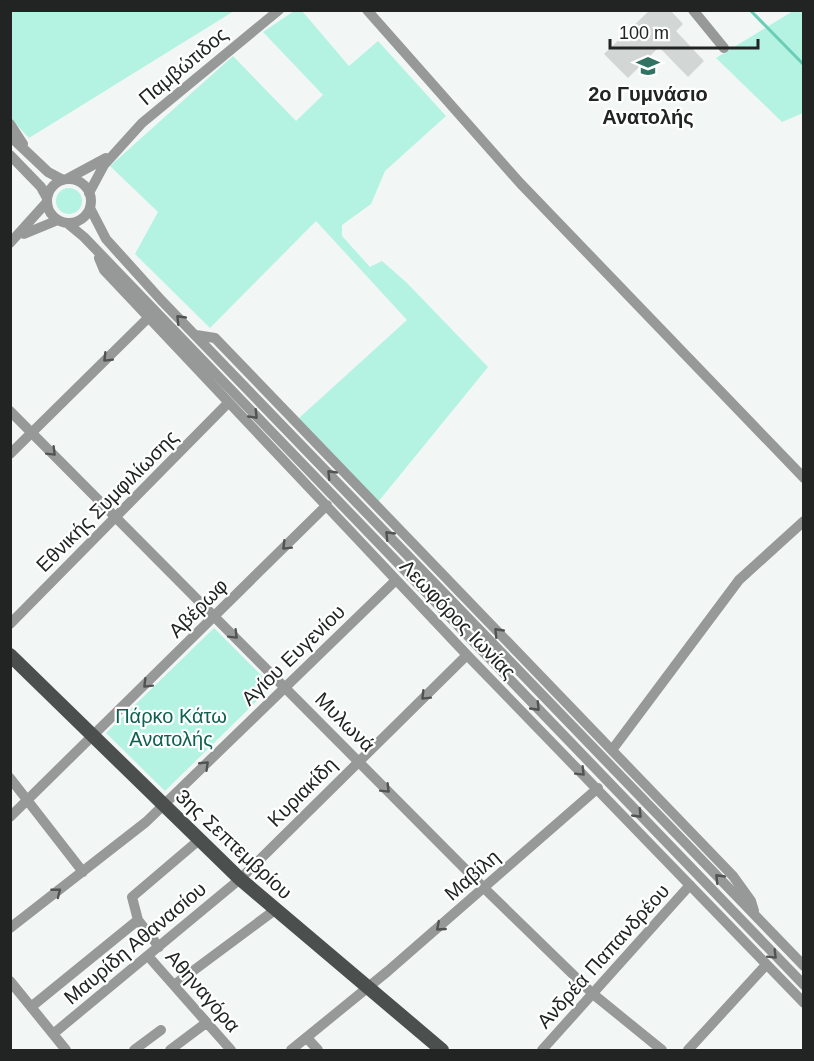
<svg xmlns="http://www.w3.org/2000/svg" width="814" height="1061" font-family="Arial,sans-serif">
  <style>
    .green { fill: #b4f2e1 }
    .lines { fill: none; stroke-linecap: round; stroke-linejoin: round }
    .stream { stroke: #6acdb5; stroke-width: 3 }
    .building { fill: #d2d7d6 }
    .minor { stroke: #979999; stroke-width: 10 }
    .major { stroke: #4b4f4e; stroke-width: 14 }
    .oneway { stroke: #515353 }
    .labels { text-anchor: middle; stroke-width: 4.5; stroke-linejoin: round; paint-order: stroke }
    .street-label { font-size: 20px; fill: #222424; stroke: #fff }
    .poi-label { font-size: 20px; font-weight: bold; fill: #222424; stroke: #fff }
    .park-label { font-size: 20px; fill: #0e6151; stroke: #fff }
  </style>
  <rect width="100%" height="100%" fill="#f2f7f5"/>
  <!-- green -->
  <path class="green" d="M11,11H234L29,138L11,119Z
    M294,11H302L349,66L378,41L446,116L385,171L371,204L342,225V236L370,267L382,261L406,282L488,367L378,502L298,419L407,320L316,221L210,328L135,254L158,212L110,166L233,56L296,121L323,95L263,32Z
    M793,11H803V113L782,122L716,58Z
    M56 201a13 13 0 1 1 26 0a13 13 0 1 1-26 0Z
    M214,628L272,686L165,791L106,733Z"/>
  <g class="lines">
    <!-- stream -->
    <path class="stream" d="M750,10L804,65"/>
  </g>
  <!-- building -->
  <path class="building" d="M650,10H670L683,24L676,31L704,61L688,77L659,47L628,78L604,54Z"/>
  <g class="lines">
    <!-- minor -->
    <path class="minor" d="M367,10L520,183L804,478
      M693,10L724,48
      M10,124L23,144
      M10,136L48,172L63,180
      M10,155L41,187L47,198
      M67,179L106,158
      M47 201a22 22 0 1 1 44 0a22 22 0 1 1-44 0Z
      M89,193L104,165L142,123L279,10
      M90,208L106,239L161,300L804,966
      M67,223L84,237L804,985
      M24,234L58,220
      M10,243L47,202
      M99,258L104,270L467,655L804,1003
      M196,335L215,338L733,876L751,901L754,911
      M10,411L485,889L593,994L662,1050
      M10,454L149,317
      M10,624L228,403
      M612,750L739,580L804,521
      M10,778L83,872
      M10,817L327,505
      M10,928L146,822L396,580
      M159,947L138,920L132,897L199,840
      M148,956L231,1050
      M10,981L66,1050
      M174,985L275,910
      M31,1007L138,920
      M53,1034L240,879L467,655
      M307,1038L318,1050
      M134,1050L161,1030
      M170,1050L206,1023
      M291,1050L388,971L598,788
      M542,1050L690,885
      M688,1050L766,965"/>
    <!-- major -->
    <path class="major" d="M10,655L240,879L442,1050"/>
  </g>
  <!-- one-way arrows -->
  <defs><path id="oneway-chevron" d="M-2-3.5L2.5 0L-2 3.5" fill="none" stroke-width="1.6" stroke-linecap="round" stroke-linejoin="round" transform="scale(1.5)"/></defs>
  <g class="oneway">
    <use href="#oneway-chevron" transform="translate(180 319) rotate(-134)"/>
    <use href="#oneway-chevron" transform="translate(107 358) rotate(135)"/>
    <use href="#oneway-chevron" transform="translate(254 415) rotate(46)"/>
    <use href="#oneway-chevron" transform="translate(52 452) rotate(45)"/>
    <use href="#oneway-chevron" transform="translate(331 474) rotate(-134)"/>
    <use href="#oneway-chevron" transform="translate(389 535) rotate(-134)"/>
    <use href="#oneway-chevron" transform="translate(286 546) rotate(135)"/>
    <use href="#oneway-chevron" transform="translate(498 632) rotate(-134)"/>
    <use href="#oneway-chevron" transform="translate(234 635) rotate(45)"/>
    <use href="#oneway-chevron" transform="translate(147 684) rotate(135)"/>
    <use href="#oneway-chevron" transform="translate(425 696) rotate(135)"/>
    <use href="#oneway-chevron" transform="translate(536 707) rotate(46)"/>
    <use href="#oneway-chevron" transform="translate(205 765) rotate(-44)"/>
    <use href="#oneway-chevron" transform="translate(581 772) rotate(45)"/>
    <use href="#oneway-chevron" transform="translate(386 789) rotate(45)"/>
    <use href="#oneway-chevron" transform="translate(638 814) rotate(46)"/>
    <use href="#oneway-chevron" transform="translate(719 878) rotate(-134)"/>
    <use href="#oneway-chevron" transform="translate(57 892) rotate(-38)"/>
    <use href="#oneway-chevron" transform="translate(440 927) rotate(139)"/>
    <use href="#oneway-chevron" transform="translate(773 955) rotate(45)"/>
  </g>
  <!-- icons -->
  <defs>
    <g id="school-bare" transform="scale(1.8)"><path d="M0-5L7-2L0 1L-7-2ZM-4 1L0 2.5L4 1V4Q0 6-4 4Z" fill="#307363" stroke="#fff" stroke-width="2.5" paint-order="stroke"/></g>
  </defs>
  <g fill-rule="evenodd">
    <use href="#school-bare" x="648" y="66"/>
  </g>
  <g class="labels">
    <!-- street labels -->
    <g class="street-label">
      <text transform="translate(183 66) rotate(-40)" y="7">Παμβώτιδος</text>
      <text transform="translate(107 501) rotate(-45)" y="7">Εθνικής Συμφιλίωσης</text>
      <text transform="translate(198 608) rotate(-45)" y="7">Αβέρωφ</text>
      <text transform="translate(458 619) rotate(46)" y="7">Λεωφόρος Ιωνίας</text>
      <text transform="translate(293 655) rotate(-44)" y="7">Αγίου Ευγενίου</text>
      <text transform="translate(345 722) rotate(45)" y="7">Μυλωνά</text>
      <text transform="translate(302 792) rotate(-45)" y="7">Κυριακίδη</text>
      <text transform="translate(234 844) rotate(43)" y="7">3ης Σεπτεμβρίου</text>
      <text transform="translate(472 875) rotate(-41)" y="7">Μαβίλη</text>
      <text transform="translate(135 943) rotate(-40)" y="7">Μαυρίδη Αθανασίου</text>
      <text transform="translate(603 956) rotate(-48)" y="7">Ανδρέα Παπανδρέου</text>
      <text transform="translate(203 991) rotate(49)" y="7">Αθηναγόρα</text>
    </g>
    <!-- poi labels -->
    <g class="poi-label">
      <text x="648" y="101">2ο Γυμνάσιο<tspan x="648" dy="23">Ανατολής</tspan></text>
    </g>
    <!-- park labels -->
    <g class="park-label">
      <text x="171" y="723">Πάρκο Κάτω<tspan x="171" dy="23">Ανατολής</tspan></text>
    </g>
  </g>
  <!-- border -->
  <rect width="814" height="1061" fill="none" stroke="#222424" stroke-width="24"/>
  <!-- scale -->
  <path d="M610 39v9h148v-9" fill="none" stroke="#222424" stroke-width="3"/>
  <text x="619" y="39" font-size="18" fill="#222424" stroke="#ffffff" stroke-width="4.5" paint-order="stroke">100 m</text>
</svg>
